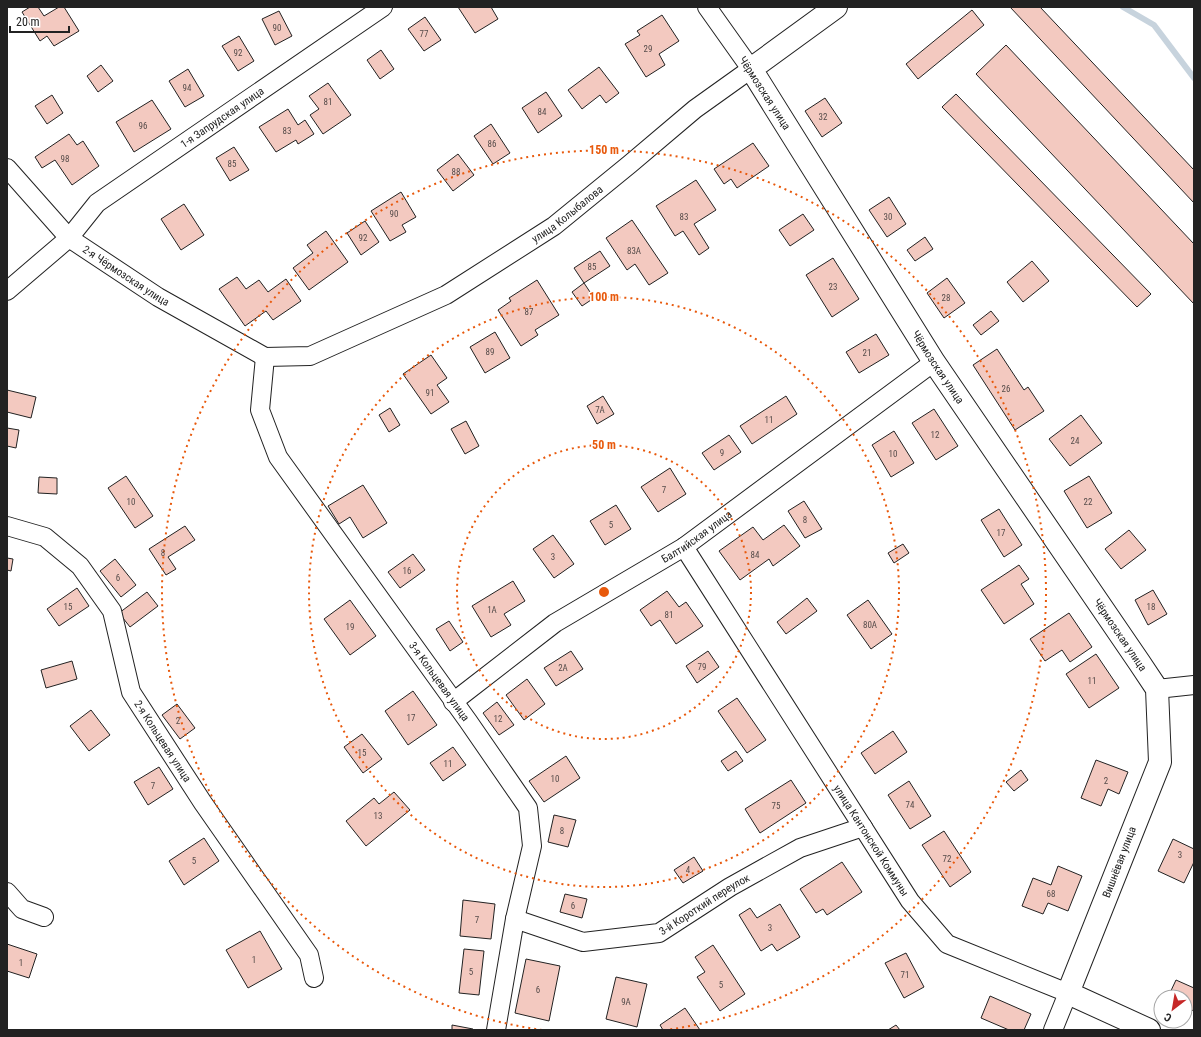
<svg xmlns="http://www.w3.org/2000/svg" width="1201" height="1037" font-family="'Roboto Condensed',sans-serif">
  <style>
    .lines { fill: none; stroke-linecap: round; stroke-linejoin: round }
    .stream { stroke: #c7d3dd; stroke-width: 6 }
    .building { fill: #f3c9c0; stroke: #222 }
    .minor-casing { stroke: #222; stroke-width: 20 }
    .tertiary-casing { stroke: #222; stroke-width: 24 }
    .minor { stroke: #fff; stroke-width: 18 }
    .tertiary { stroke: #fff; stroke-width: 22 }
    .ring { fill: none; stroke: #e8590c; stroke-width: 2; stroke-dasharray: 2 4 }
    .labels { text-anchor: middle; stroke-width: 3; stroke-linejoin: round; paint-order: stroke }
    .number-label { font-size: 9px; fill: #564c4a }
    .street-label { font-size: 11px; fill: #222; stroke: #fff }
    .centre { fill: #e8590c; stroke: #fff; stroke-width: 2 }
    .ring-label { font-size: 12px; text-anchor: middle; font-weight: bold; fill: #e8590c; stroke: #fff; stroke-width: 3; stroke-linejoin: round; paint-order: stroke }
  </style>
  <rect width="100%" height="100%" fill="#fff"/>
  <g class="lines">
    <!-- stream -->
    <path class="stream" d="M1123,7L1154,25L1194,78"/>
  </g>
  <!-- building -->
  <path class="building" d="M30,7H38L44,16L59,7H64L79,31L54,46L47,36L40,41L22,12Z
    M458,7H491L498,19L475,33Z
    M1010,7H1040L1194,170V203Z
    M972,10L984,25L918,79L906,64Z
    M279,11L292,36L275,45L262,19Z
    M662,15L679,41L659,54L665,65L646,77L625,44L640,35L637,31Z
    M425,17L441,40L424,51L408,29Z
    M239,36L254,61L238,71L222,46Z
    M1006,45L1194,244V304L976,74Z
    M381,50L394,69L380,79L367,60Z
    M101,65L113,81L98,92L87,76Z
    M599,67L619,93L606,103L600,95L582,109L568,90Z
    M188,69L204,96L185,107L169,81Z
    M328,83L351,115L323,134L310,115L319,109L309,96Z
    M546,92L562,116L538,133L522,108Z
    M956,94L1151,294L1137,307L942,107Z
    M52,95L63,113L47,124L35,106Z
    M825,98L842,123L822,137L805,111Z
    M152,100L171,129L134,152L116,122Z
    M288,109L298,125L305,120L314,134L298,144L296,140L276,152L259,127Z
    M491,124L510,153L493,164L474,136Z
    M69,134L77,145L83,141L99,166L72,185L55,160L42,168L35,157Z
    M753,143L769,166L737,188L731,179L724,184L714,169Z
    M234,147L249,170L230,181L216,158Z
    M458,154L474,175L453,191L437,170Z
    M696,180L716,210L694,224L709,248L699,255L683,231L675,236L656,206Z
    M401,192L416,217L402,225L406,232L390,241L371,211Z
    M889,197L906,224L887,237L869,210Z
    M184,204L204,235L181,250L161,219Z
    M803,214L814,230L790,246L779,230Z
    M632,220L668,273L649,285L635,264L627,270L606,238Z
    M365,221L379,242L361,255L347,233Z
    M326,231L348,262L309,290L293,268L313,253L307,245Z
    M925,237L933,249L915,261L907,250Z
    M600,251L610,266L584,283L574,268Z
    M833,258L859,299L832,317L806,275Z
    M1032,261L1049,281L1023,302L1007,282Z
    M237,277L246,289L259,280L268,292L286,279L301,301L273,320L266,311L245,326L219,289Z
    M947,278L965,303L944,318L927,293Z
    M537,280L559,315L535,330L538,335L521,346L498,310L511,301L509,298Z
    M584,283L594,298L582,306L572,292Z
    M991,311L999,321L981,335L973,325Z
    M495,332L510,358L485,373L470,347Z
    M876,334L889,355L859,373L846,352Z
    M997,349L1024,390L1028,387L1044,411L1015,430L973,365Z
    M431,355L447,378L437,385L449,402L431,414L403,374Z
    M7,390L36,397L31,418L7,412Z
    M603,396L614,414L597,424L587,406Z
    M786,396L797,414L752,444L740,426Z
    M390,408L400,425L389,432L379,415Z
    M934,409L958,446L936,460L912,423Z
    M1081,415L1102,443L1070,466L1049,439Z
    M466,421L479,446L465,454L451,429Z
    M7,428L19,430L16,448L7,446Z
    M894,431L914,463L891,477L872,445Z
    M729,435L741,452L714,470L702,453Z
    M670,468L686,494L658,512L641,487Z
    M126,476L153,516L135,528L108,488Z
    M1089,476L1112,513L1087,528L1064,491Z
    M39,477L57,478V494L38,493Z
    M363,485L387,523L363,538L350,517L339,524L328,506Z
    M804,501L822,529L805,538L788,511Z
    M616,505L631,529L605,545L590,521Z
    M999,509L1022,545L1004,557L981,520Z
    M784,525L800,546L773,566L769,559L740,580L719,551L753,527L763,540Z
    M185,526L195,540L168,557L176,569L166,575L149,549Z
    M1129,530L1146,550L1121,569L1105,549Z
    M553,535L574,564L554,578L533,549Z
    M903,544L909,553L894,563L888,553Z
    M413,554L425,570L400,588L388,572Z
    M7,558L13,559L11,571L7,570Z
    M115,559L136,585L121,597L100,571Z
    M1019,565L1029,579L1021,584L1034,604L1004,624L981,590Z
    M513,581L525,601L504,614L511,625L491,637L472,606Z
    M77,588L89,606L59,626L47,609Z
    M1153,590L1167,614L1148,625L1135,600Z
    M667,591L679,607L686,602L703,626L676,644L660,620L651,626L640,610Z
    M147,592L158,606L130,627L119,613Z
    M807,598L817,611L786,634L777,622Z
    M350,600L376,636L350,655L324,619Z
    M868,600L892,634L871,649L847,615Z
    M1069,613L1092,647L1070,662L1062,650L1045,661L1030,639Z
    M449,621L463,642L450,651L436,629Z
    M571,651L583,669L556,686L544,668Z
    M708,651L719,667L697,683L686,666Z
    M1096,654L1119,688L1089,708L1066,674Z
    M72,661L77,679L46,688L41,670Z
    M527,679L545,704L524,720L506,695Z
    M413,691L437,725L408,745L385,711Z
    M737,698L766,740L747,753L718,711Z
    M497,702L514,725L499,735L483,713Z
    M177,704L195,728L180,739L162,715Z
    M91,710L110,735L89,751L70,726Z
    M893,731L907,752L875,774L861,753Z
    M362,734L382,759L363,773L344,747Z
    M453,747L466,765L443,781L430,763Z
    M736,751L743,761L728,771L721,761Z
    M566,756L580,778L544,802L529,781Z
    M1096,760L1128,772L1119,794L1108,789L1101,806L1081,798Z
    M159,767L173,789L148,805L134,782Z
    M1021,770L1028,780L1014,791L1006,782Z
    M791,780L806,803L760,833L745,809Z
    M909,781L931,816L910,829L888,795Z
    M394,792L410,810L366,846L346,821L374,798L379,804Z
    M554,815L576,820L568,847L548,842Z
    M944,831L971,872L950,887L922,845Z
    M204,838L219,861L184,885L169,861Z
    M1173,839L1194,849V862L1184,883L1158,871Z
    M694,857L703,871L683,883L674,870Z
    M842,862L862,892L827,915L823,909L816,913L800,889Z
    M1058,866L1082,876L1068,911L1048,903L1043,914L1022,906L1033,878L1051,885Z
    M565,894L587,899L582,918L560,912Z
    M463,900L495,904L491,939L460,936Z
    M780,904L800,937L777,951L772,944L761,951L739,915L750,908L757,918Z
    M260,931L282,969L248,988L226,950Z
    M7,944L37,954L29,978L7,971Z
    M713,945L745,994L720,1011L697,977L705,972L695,957Z
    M464,949L484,951L479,995L459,993Z
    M906,953L924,987L904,998L885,963Z
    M526,959L560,966L549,1021L515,1013Z
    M616,977L647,984L637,1027L606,1019Z
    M1176,980L1194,988V1011L1185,1007V997H1168Z
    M990,996L1031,1014L1024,1030H1009L981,1018Z
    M685,1008L700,1030H663L660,1025Z
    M452,1025L473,1029V1030H452Z
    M896,1025L900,1030H888Z"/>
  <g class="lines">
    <!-- minor casing -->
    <g class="minor-casing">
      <g id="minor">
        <path id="s1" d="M7,168L69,238L158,297L265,357"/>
        <path id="s2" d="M7,291L69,238L97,203L383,7"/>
        <path id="s3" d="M265,357L260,410L278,457L468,721L528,808L532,846L515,919L496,1030"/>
        <path id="s4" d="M265,357L310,356L446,295L554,226L630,164L695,109L751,69L707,7"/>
        <path id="s5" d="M7,526L45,537L80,566L112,611L131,692L203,803L309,955L314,978"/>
        <path id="s6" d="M684,547L910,901L947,944L1068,993L1053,1030"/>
        <path d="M1157,689L1194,685"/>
        <path id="s7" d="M453,702L555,623L684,547L934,362"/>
        <path d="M7,892L22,909L44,917"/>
        <path id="s8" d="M515,919L583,942L659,933L730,887L800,848L863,827"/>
      </g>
    </g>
    <!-- tertiary casing -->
    <g class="tertiary-casing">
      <g id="tertiary">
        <path id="s9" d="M836,7L751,69L934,362L1139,662L1157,689L1160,762L1068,993L1149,1030"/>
      </g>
    </g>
    <!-- minor -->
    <use href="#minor" class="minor"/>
    <!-- tertiary -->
    <use href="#tertiary" class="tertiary"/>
  </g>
  <!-- distance rings -->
  <g class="ring">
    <circle cx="604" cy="592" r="147"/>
    <circle cx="604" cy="592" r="295"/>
    <path d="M542 1030A442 442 0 1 1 666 1030"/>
  </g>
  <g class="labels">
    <!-- number labels -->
    <g class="number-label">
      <text x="277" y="31">90</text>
      <text x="424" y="37">77</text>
      <text x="648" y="52">29</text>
      <text x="238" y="56">92</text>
      <text x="187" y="91">94</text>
      <text x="328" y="105">81</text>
      <text x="542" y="115">84</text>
      <text x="823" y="120">32</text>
      <text x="143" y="129">96</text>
      <text x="287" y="134">83</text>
      <text x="492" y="147">86</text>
      <text x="65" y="162">98</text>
      <text x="232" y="167">85</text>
      <text x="456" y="175">88</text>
      <text x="394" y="217">90</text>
      <text x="684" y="220">83</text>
      <text x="888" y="220">30</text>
      <text x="363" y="241">92</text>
      <text x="634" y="254">83А</text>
      <text x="592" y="270">85</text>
      <text x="833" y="290">23</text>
      <text x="946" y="301">28</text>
      <text x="529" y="315">87</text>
      <text x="490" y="355">89</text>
      <text x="867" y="356">21</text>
      <text x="1006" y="392">26</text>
      <text x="430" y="396">91</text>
      <text x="600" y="413">7А</text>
      <text x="769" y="423">11</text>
      <text x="935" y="438">12</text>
      <text x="1075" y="444">24</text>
      <text x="722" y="456">9</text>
      <text x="893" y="457">10</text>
      <text x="664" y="493">7</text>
      <text x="131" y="505">10</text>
      <text x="1088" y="505">22</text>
      <text x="805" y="523">8</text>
      <text x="611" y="528">5</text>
      <text x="1001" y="536">17</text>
      <text x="163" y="556">8</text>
      <text x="755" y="558">84</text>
      <text x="553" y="560">3</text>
      <text x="407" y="574">16</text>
      <text x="118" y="581">6</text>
      <text x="68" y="610">15</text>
      <text x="1151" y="610">18</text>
      <text x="492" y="613">1А</text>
      <text x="669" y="618">81</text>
      <text x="870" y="628">80А</text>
      <text x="350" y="630">19</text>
      <text x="702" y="670">79</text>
      <text x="563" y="671">2А</text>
      <text x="1092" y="684">11</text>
      <text x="411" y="721">17</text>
      <text x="498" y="722">12</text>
      <text x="178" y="724">2</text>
      <text x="362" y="756">15</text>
      <text x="448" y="767">11</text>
      <text x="555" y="782">10</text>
      <text x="1106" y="784">2</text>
      <text x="153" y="789">7</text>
      <text x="910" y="808">74</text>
      <text x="776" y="809">75</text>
      <text x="378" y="819">13</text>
      <text x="562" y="834">8</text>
      <text x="1180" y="858">3</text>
      <text x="947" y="862">72</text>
      <text x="194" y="864">5</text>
      <text x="688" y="873">4</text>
      <text x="1051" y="897">68</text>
      <text x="573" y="909">6</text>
      <text x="477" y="923">7</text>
      <text x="770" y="931">3</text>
      <text x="254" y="963">1</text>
      <text x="21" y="966">1</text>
      <text x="471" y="975">5</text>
      <text x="905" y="978">71</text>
      <text x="721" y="988">5</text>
      <text x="538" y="993">6</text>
      <text x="626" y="1005">9А</text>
    </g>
    <!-- street labels -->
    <g class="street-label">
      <text transform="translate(765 93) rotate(57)" y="4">Чёрмозская улица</text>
      <text dy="4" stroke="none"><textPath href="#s2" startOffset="278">1-я Запрудская улица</textPath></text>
      <text dy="4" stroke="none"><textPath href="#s4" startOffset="340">улица Колыбалова</textPath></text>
      <text dy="4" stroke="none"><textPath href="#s1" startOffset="162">2-я Чёрмозская улица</textPath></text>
      <text dy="4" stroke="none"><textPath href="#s9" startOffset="457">Чёрмозская улица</textPath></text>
      <text dy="4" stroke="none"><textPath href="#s7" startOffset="295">Балтийская улица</textPath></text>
      <text dy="4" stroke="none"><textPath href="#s9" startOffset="781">Чёрмозская улица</textPath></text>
      <text dy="4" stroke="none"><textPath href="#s3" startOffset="380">3-я Кольцевая улица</textPath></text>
      <text dy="4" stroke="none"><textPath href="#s5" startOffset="282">2-я Кольцевая улица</textPath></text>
      <text dy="4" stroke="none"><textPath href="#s6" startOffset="348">улица Кантонской Коммуны</textPath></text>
      <text transform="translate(1119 862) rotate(-69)" y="4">Вишнёвая улица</text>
      <text dy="4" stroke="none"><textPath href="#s8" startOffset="202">3-й Короткий переулок</textPath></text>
    </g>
  </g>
  <circle cx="604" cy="592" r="6" class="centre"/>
  <g class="ring-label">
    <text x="604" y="154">150 m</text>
    <text x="604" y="301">100 m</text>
    <text x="604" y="449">50 m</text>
  </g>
  <!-- border -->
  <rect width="1201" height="1037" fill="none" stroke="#222222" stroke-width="16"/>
  <!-- north arrow -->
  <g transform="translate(1173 1009) rotate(211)"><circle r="19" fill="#ffffff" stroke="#a7a7a7"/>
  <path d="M0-3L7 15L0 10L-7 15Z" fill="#c62828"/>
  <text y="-6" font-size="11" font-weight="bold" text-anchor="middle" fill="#222222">С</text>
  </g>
  <!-- scale -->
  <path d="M10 26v6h59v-6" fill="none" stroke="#222222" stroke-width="2"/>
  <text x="16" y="26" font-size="12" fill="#222222" stroke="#ffffff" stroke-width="3" paint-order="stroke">20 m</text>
</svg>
